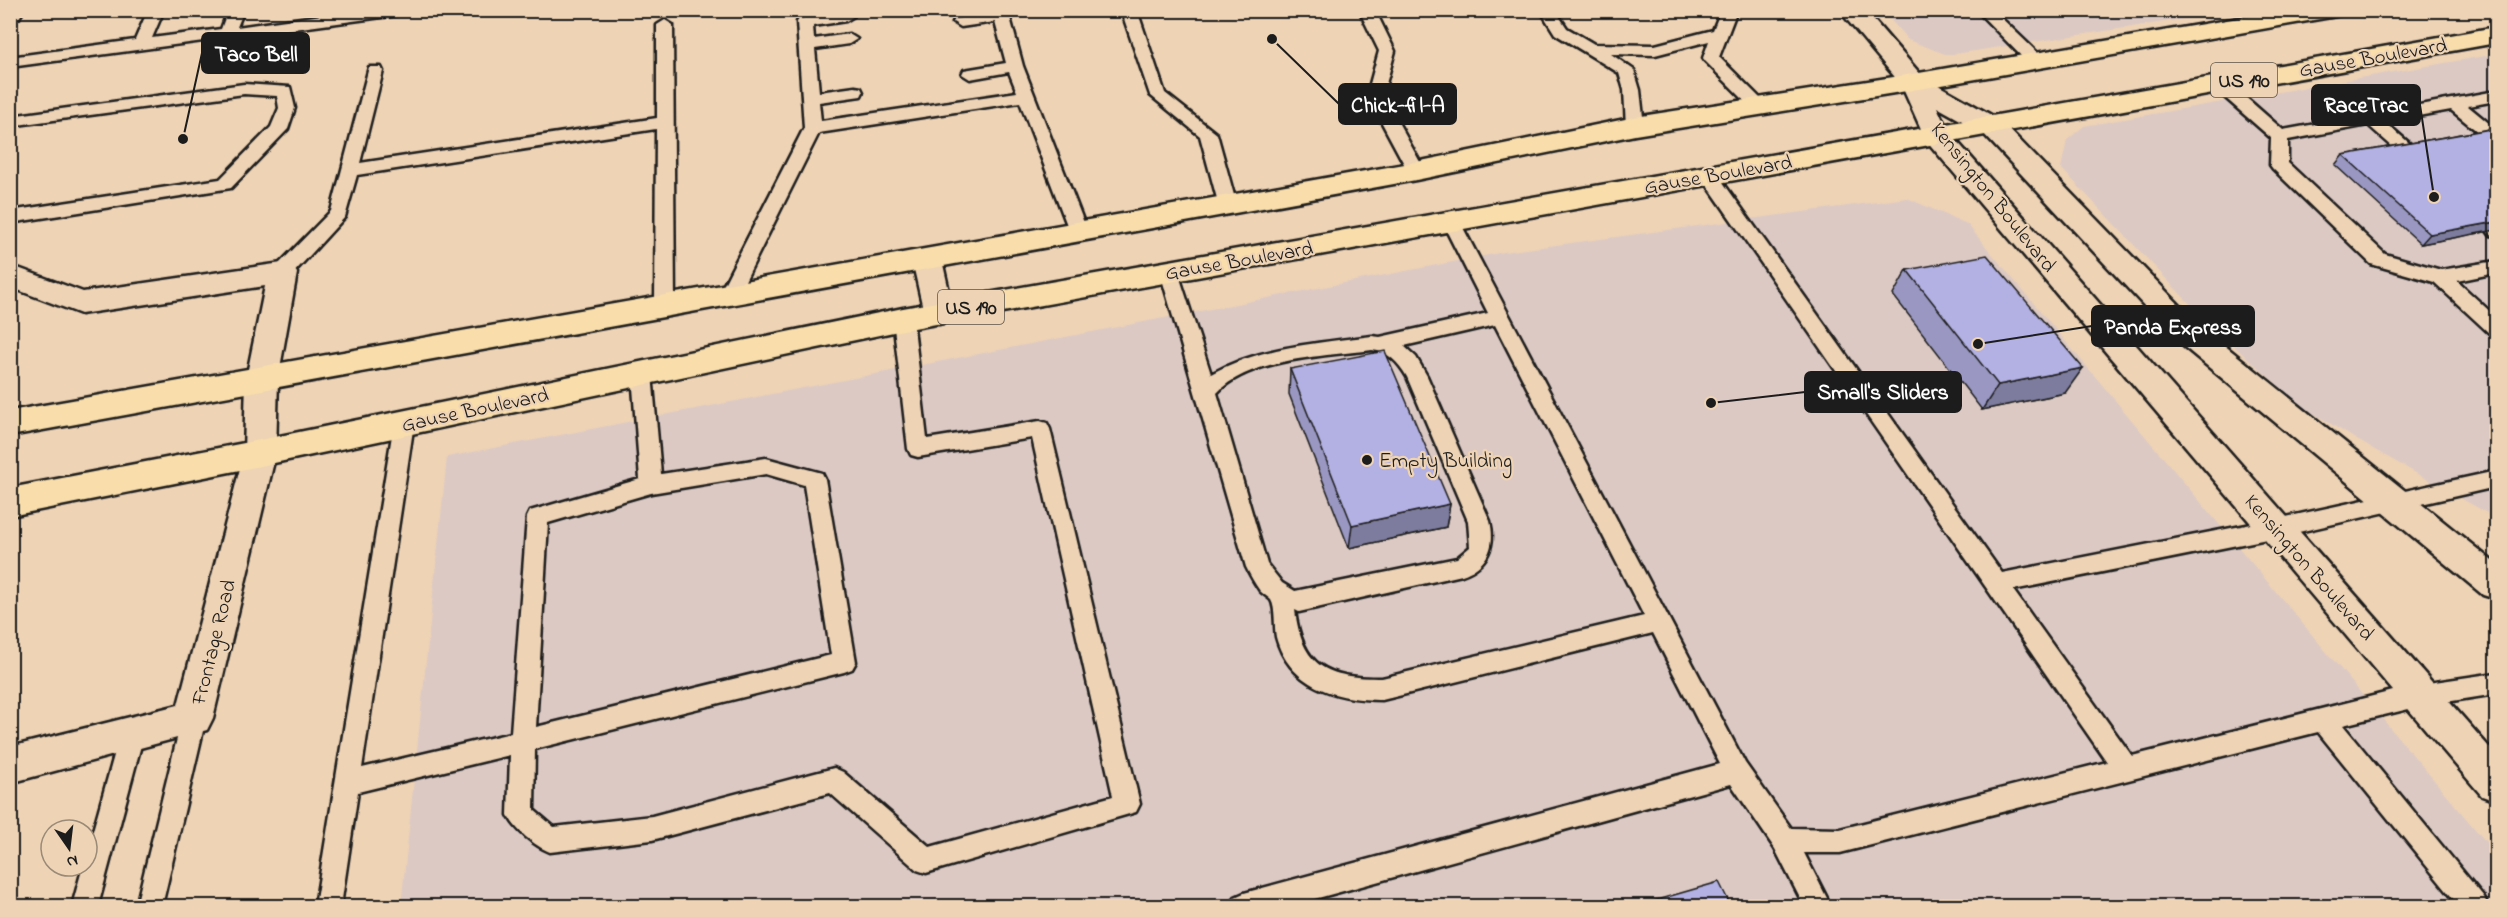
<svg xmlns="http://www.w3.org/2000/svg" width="2507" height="917" font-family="'Indie Flower',sans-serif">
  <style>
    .built { fill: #dcc9c3 }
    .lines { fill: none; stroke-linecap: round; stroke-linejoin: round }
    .service-casing { stroke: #1c1c1c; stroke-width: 5 }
    .minor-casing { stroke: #1c1c1c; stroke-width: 5 }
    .tertiary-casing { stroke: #1c1c1c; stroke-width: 5 }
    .primary-casing { stroke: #1c1c1c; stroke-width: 5 }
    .service { fill: #eed3b5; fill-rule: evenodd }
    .minor { fill: #eed3b5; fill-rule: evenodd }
    .tertiary { fill: #eed3b5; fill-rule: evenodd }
    .primary { fill: #f9deab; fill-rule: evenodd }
    .wall { fill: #9a98c3; stroke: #1c1c1c; stroke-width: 1.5 }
    .shaded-wall { fill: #7d7c9f; stroke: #1c1c1c; stroke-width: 1.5 }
    .building { fill: #b3b1e3; stroke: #1c1c1c; stroke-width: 1.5 }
    .poi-dot { fill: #1c1c1c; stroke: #eed3b5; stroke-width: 2 }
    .labels { text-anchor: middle; stroke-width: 4.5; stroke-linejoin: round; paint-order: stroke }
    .shield { fill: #eed3b5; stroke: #5b534a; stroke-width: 1.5 }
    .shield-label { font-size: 20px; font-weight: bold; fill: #1c1c1c }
    .street-label { font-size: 21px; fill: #1c1c1c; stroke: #eed3b5 }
    .poi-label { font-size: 21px; fill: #1c1c1c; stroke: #eed3b5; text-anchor: start }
    .leader { fill: none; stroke: #1c1c1c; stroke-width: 2 }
    .callout-dot { fill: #1c1c1c; stroke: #eed3b5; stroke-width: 2 }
    .callout { fill: #1c1c1c; stroke: #1c1c1c; stroke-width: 2 }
    .callout-label { font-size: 22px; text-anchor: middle; font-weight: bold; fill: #fff }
  </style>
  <rect width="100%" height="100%" fill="#eed3b5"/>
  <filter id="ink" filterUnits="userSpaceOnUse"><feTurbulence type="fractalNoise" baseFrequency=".0167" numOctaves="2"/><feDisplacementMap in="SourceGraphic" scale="12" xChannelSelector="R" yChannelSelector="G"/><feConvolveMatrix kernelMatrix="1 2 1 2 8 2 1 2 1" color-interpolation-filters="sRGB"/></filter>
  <g filter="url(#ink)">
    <!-- built -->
    <path class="built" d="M1883,11H2236L1955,54H1945L1908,40Z
      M2496,54V518L2357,440L2300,405L2209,324L2061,168L2067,140L2084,126Z
      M1907,198L1967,224L2496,854V906H401L447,457L1504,252Z"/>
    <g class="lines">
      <!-- service casing -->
      <g class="service-casing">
        <path id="service" d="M148,10H164L152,38L221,29L228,10H244L237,27L358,10H404L397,15L10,67V57L135,40Z
          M992,10H1008L1023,66L1088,233L1085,237L1079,239L1073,237L1070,233L1020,102L819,133L735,301L728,303L721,301L718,296L804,128L797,22L799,19L846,11L854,16L846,21L813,26L814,39L849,34L857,39L849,44L815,49L819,92L855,87L861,88L863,92L861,96L819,102L821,121L1017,92L1009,72L970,79L962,74L964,70L1006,63L995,22L961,27L953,22L955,19L993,13Z
          M1121,10H1137L1165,93L1217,134L1237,206L1234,210H1222L1219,206L1200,136L1150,95Z
          M1359,10H1375L1395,51L1383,95L1425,171L1422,175H1410L1367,95L1379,51Z
          M1540,10H1555L1567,28L1594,44L1655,45L1713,30L1721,10H1737L1719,57L1767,105L1765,109H1753L1705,61L1703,58L1709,41L1655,55L1611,54L1634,70L1640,90L1644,126L1641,130H1629L1626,126L1624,90L1619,73L1555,34Z
          M1976,10H1993L2042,57L2044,61L2042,65H2030Z
          M2255,10H2272L2282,20L2274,25L2268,23Z
          M665,20L673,25L675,307L672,312L665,314L658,312L655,307L656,129L357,175L345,217L289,278L282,280L275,278L273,273L275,268L331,211L369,67H381L383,71L360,163L657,118V25Z
          M2220,79L2226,80L2283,130L2496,91V101L2468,106L2496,129V142L2489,141L2451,110L2385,122L2415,148L2418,152L2415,156H2403L2368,125L2288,140V163L2385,254L2441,270L2496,261V273L2457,281L2496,317V335L2489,333L2434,282L2371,264L2273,169L2270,165L2271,138L2214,88L2212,84L2214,80Z
          M244,84L290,87L295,108L288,129L231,188L10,223V211L220,179L271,127L279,108L277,96L244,94L10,126V116Z
          M1709,169L1715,171L2002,573L2277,519L2496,471V487L2277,537L2013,590L2132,756L2421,684L2496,673V694L2421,706L2343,725L2484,897L2488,906H2459L2318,732L1840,853H1804L1831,906H1804L1775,849L1731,784L1289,906H1231L1235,897L1244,893L1720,764L1653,633L1382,700C1336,700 1289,686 1276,637C1274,627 1276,608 1271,600C1268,597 1263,594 1260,591C1255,584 1250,575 1246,567L1160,272L1162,267L1169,265L1176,267L1178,272L1211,374C1259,347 1317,343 1372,336L1380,337L1488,313L1442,222L1445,218L1451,216L1457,218L1460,222L1745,763L1791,828L1840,829L2107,762L1703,179L1700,175L1703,171ZM1495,325L1644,616L1382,678C1327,678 1302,667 1295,610L1299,612L1462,575C1488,566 1496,546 1490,521L1427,376L1416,357L1404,346ZM1372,350C1389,352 1398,362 1407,377L1468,521L1470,547L1457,558L1295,591L1282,583L1267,564L1217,393C1248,358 1327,356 1372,350Z
          M2496,224V237L2490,235L2487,231L2490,226Z
          M903,312L910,314L913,319L927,439L1040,421L1047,423L1050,429L1140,804L1136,812L926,873L917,870L830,793L652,840L550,852C535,846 515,830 508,815L510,755L358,792L341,906H315L394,423L397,417L404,415L411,417L414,423L362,768L511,733L527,517L530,511L640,479L632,374L635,369L642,367L649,369L652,374L661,474L766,458L822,473L825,479L856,662L852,669L844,672L535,749L534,810L554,827L652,816L834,768L843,772L930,847L1113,796L1032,438L918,457L911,455L908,449L893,319L896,314ZM766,474L804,485L831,655L536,727L548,523L651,493Z
          M194,707L203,710L206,718L162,906H136L182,718L185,710Z
          M132,723L141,726L144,734L98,906H72L83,866H87V852L120,734L123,726Z"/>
      </g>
      <!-- minor casing -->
      <g class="minor-casing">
        <path id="minor" d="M1913,74L1922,76L2000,120L2198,324L2496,564V599L2483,595L2176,340L1982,132L1937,107L1948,131L2496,755V801L2482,796L1926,140L1900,82L1904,76Z
          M927,250L937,253L942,260L954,313L950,321L939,324L928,321L924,313L912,260L917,253Z"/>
      </g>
      <!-- tertiary casing -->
      <g class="tertiary-casing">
        <path id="tertiary" d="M10,10H24L19,18L10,20Z
          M1839,10H1865L1922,76L1926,82L1922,88L1913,90L1904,88Z
          M282,263L292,266L297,273L278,379L276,453L213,718L207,730L10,783V747L178,705L244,453L246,379L265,286L81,314L10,287V265L83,292Z"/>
      </g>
      <!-- primary casing -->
      <g class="primary-casing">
        <path id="primary" d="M2285,10H2343L2340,15L2331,17L1913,90L1635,135L1416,180L10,436V411L1416,162L1635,117L1913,74Z
          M2496,27V43L903,330L260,466L10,516V488L260,440L903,308Z"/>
      </g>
      <!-- service -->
      <use href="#service" class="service"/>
      <!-- minor -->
      <use href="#minor" class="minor"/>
      <!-- tertiary -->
      <use href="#tertiary" class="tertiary"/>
      <!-- primary -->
      <use href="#primary" class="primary"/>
    </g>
    <!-- wall -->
    <path class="wall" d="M2496,128V230L2421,244L2335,165L2343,155Z
      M1907,270L2065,393L1982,410L1893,295Z
      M1290,369L1450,504L1446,527L1349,548L1289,394Z"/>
    <!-- shaded-wall -->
    <path class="shaded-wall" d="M2496,222V230L2421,244L2430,234Z
      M2083,368L2065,393L1982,410L1998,385Z
      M1450,504L1446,527L1349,548L1352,525Z"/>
    <!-- building -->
    <path class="building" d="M2496,128V222L2430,234L2343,155Z
      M1987,255L2083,368L1998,385L1907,270Z
      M1385,351L1450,504L1352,525L1290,369Z
      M1719,882L1731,906H1636Z"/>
  </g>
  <!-- markers -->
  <circle class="poi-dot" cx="1367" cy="460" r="6"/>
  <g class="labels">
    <!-- shield labels -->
    <g class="shield">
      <rect x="2211" y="63" width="66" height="34" rx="4.5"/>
      <rect x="938" y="290" width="66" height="34" rx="4.5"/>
    </g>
    <g class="shield-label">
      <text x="2244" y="87">US 190</text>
      <text x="971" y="314">US 190</text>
    </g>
    <!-- street labels -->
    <g class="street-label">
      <text transform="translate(2373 57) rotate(-10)" y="7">Gause Boulevard</text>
      <text transform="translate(1718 174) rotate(-10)" y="7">Gause Boulevard</text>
      <text transform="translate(1994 197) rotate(51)" y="7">Kensington Boulevard</text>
      <text transform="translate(1239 260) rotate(-10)" y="7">Gause Boulevard</text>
      <text transform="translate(475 409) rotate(-12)" y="7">Gause Boulevard</text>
      <text transform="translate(2310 567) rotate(49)" y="7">Kensington Boulevard</text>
      <text transform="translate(213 642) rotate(-76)" y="7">Frontage Road</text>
    </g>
    <!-- poi labels -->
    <g class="poi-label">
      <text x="1379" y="467">Empty Building</text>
    </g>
  </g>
  <!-- callouts -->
  <path class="leader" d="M183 139L202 53M1272 39L1339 104M2434 197L2420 105M1978 344L2092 326M1711 403L1805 392"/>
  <g class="callout-dot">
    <circle cx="183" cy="139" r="6"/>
    <circle cx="1272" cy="39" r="6"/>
    <circle cx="2434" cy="197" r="6"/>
    <circle cx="1978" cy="344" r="6"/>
    <circle cx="1711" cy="403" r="6"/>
  </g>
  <g class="callout">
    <rect x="202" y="33" width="107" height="40" rx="6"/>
    <rect x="1339" y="84" width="117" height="40" rx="6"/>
    <rect x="2312" y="85" width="108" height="40" rx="6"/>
    <rect x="2092" y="306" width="162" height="40" rx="6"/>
    <rect x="1805" y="372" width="156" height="40" rx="6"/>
  </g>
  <g class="callout-label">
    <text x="256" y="61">Taco Bell</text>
    <text x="1398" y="112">Chick-fil-A</text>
    <text x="2366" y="112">RaceTrac</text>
    <text x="2173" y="334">Panda Express</text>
    <text x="1883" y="399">Small's Sliders</text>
  </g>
  <!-- margin -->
  <rect width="2507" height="917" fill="none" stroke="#eed3b5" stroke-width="36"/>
  <rect x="18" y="18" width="2471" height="881" fill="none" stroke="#1c1c1c" stroke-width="2" filter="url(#ink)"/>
  <!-- north arrow -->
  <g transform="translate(69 848) rotate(166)"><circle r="28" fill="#eed3b5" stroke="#9a8a78" stroke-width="1.5"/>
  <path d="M0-4.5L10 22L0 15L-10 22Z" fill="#1c1c1c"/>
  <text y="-9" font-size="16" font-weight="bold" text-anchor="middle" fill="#1c1c1c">N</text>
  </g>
</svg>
